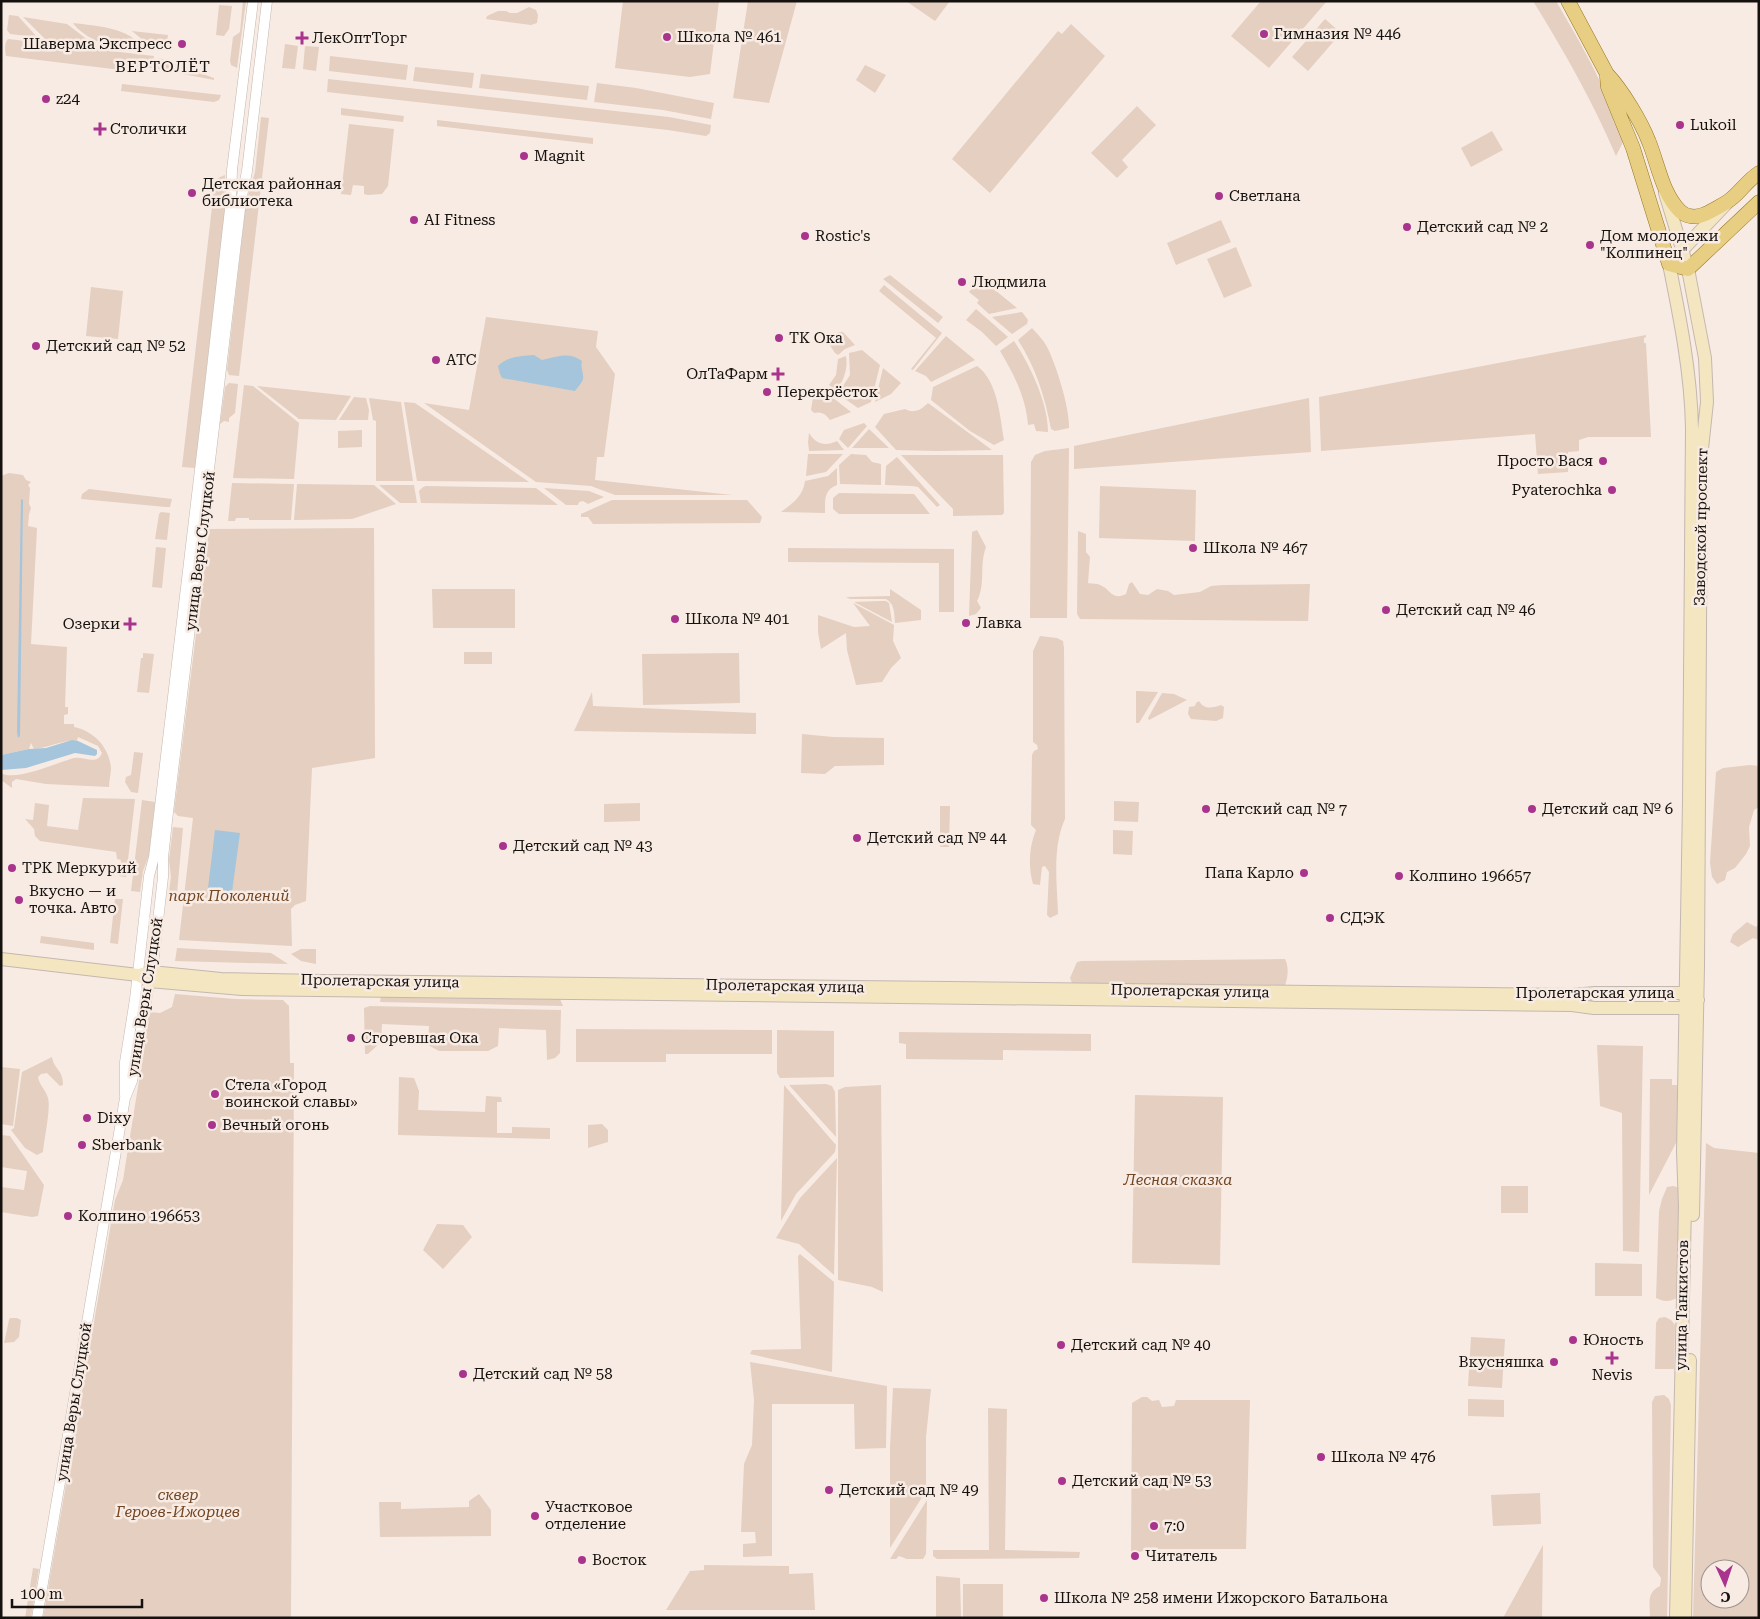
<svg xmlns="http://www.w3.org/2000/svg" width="1760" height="1619" font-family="'Roboto Serif',serif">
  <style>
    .green { fill: #e4cfc1; fill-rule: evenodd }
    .water { fill: #a4c5dc }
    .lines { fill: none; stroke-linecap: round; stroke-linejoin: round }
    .tertiary-casing { stroke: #c3b8b0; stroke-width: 11 }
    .secondary-casing { stroke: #c3b8b0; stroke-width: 14 }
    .primary-casing { stroke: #947623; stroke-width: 15 }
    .tertiary { stroke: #fff; stroke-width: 10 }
    .secondary { stroke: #f3e6c0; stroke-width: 12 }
    .primary { stroke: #e8ce82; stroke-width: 14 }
    .poi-dot { fill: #a8348e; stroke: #f8ebe3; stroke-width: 2 }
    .labels { text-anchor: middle; stroke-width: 5; stroke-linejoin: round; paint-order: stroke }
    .poi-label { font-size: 15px; fill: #15110e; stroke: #f8ebe3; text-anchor: start }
    .street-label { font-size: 15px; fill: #15110e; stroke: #f8ebe3 }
    .park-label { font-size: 15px; font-style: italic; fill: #724623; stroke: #f8ebe3 }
    .neighbourhood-label { font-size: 16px; letter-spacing: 1px; fill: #15110e; stroke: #f8ebe3 }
  </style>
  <rect width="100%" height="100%" fill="#f8ebe3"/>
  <!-- green -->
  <path class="green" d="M243,1H246L237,68L231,65L230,61L233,37L240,32Z
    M623,1H719L710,74L690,77L615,68Z
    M748,1H797L769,103L733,98Z
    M906,1H950L935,21Z
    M1261,1H1327L1269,68L1231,36Z
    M1533,1H1556C1582,46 1609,91 1623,142L1616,156C1593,102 1564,51 1533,1Z
    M219,5L232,6L229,29L224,36L216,35Z
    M529,7L536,10L538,15L537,23L531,25L486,19L487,16L498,11H506L510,13H517Z
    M9,15L18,16L37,37L10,34L7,30Z
    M23,17L67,24L93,44L45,39Z
    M1325,19L1341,33L1308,71L1292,57Z
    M73,23C97,26 129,27 144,49C121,53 86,41 73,23Z
    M1071,24L1105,56L990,193L952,159L1058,31L1062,34Z
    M132,31L168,35L166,50L151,47Z
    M8,39L154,56L152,68L144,67L129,71L6,56C5,51 4,43 8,39Z
    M285,44L298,46L295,69L282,68Z
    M305,46L319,47L316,71L303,69Z
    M330,56L408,65L406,80L329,71Z
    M159,58L214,78V80L157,69Z
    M865,65L886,75L875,93L856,80Z
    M415,67L474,73L472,88L413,81Z
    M481,74L589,86L587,100L479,88Z
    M328,79L669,117L711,125L710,133L706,136L668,130L327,92Z
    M597,83L636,88L714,103L711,119L663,110L594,102Z
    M122,84L221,95L219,100L214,102L121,91Z
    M1137,106L1156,125L1122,160L1128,167L1117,178L1091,153Z
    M341,108L404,116L403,122L341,115Z
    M261,117L269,118L239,376L229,375L227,370L246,202L255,172Z
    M437,120L593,138V144L437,126Z
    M349,124L394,129L388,186L382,194L368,195L364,194V186L353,185L351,195L341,194Z
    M1492,131L1503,150L1471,167L1461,148Z
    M225,175L226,202L195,468L182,467L215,181L218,178Z
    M1221,220L1231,242L1176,265L1167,243Z
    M1236,247L1252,286L1224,298L1207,259Z
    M890,275L943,317L938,323L883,279Z
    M985,282L1017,308L989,314L977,303L979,300L969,292L975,285Z
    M884,285L942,333L913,370L911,369L936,338L879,291Z
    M91,287L123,291L118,339L86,336Z
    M976,309L1008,337L996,346L982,332L966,320Z
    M1022,312L1028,320L1027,324L1012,334L992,317Z
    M486,317L598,331L596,347L615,374L604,457H597L595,480L732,495H615L591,486L536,482L424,403L469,410Z
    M1032,328C1037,334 1044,340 1047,347C1056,364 1070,409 1069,428L1055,431L1051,429C1045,397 1036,368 1018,340Z
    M839,332H843L855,345L845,349L838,355L835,353L827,341Z
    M1646,335V337L1644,338V343H1646L1651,437H1588L1579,440V451L1568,452V472L1538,474L1535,434L1321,451L1319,397Z
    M946,336L975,360L931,382L926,376L915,371Z
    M1014,341C1030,365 1048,403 1048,432L1036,431L1034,424L1028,425C1026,398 1014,374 1000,351Z
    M862,350L880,365L871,402L858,408L838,394L850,375L849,353Z
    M846,356C848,369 844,380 836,391L829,385L836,375L838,359Z
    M977,366C998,381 1000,417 1004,440L994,445L970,431L931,400L933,387Z
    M883,368L901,383L891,394L875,402Z
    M229,383L238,384L235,413L229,418V422L224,421L220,424L225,387Z
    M244,385L253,386L299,423L294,479L233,478Z
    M257,386L351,396L336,420L299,419Z
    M826,393L829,397H832L851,412L830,420C826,414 821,411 814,413L811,410L813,397L821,396Z
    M354,397L366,398L369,410L368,420H339Z
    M369,398L401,402L413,481H376V421L373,420Z
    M1309,398L1311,452L1074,469V446Z
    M404,402L415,403L529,482L417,481Z
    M928,403L992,450L936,451L896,450L875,427L884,414L905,409C914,414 921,410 928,403Z
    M864,423L867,426L848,448L839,439L844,430Z
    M869,429L889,448H852Z
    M362,430V447L338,448V431Z
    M809,433C816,444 825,447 837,441L844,450L809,451L808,442Z
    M1069,448L1067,618H1030L1031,462L1035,455L1045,451Z
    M808,454H843L826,472L806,476Z
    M851,454L866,455L872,462L881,464V485L840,484L839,465Z
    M901,455H1003L1004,513L1002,515L953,516V509Z
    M897,457L940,505L937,507L918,487L912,486L885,485L886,466Z
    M837,468V485C824,490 825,499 825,513L781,512C793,503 803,496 805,481L828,476Z
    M9,473L23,475L26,480L31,482L28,485L30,488L29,504L31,508L29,514L28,526L37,528L31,644L67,647L65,707H68V714L64,715V724H74V727C93,731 109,746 111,768C111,773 109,781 109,787L46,784L16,779L12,782V788L1,780V773C15,782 59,762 74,758C84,756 97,766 102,753L98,746L78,737L77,741C63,739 49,748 34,749L31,743L29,749L1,755V476Z
    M232,483L294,484L291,520H249V518H236L235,521H228Z
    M297,484L374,485L396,504L352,519L294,520Z
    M379,485H414L417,503H400Z
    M426,486L536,488L558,505L421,503L419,491L423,487Z
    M1100,486L1196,490L1195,541L1099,538Z
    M544,488L589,491L604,497L588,504L583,501L579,502L578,505H566Z
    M89,489L172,499L170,507H166L81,499L82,494Z
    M839,493L914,494L930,514H839L833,509V498Z
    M612,500H747L762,517L760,523L593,524L588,517H581V514Z
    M161,512L170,513L167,540L155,539L159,514Z
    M374,528L375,758L312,768L306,901L295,905L291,909L292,946L179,940L193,818L178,816L174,812L209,529Z
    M977,530L986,547C979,565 986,584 977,601L981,608L976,614L969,616L972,532Z
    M1078,531L1086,534V552L1090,557L1088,583C1092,584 1097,583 1100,585C1111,589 1111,601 1126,594L1129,584L1132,582L1140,594L1148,595L1157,589L1168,591L1174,595L1200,592L1211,586L1223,585L1310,584L1308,621L1080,619L1077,614Z
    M156,547L166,548L162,588L152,587Z
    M788,548L954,549V612H939V563L788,562Z
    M432,589H515V628H433Z
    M890,589L921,610V620L895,623C894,613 895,604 886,599H850L846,597L890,596Z
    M879,601H886L889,603L892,622L854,602Z
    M853,603L894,625L893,641L901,658L891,668L882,682L856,685L847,650L846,633L821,649L818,632V615L854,627L870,626Z
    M1040,636L1057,638L1063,641L1064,648L1065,819C1052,847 1057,884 1058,914L1050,918L1047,915L1049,872L1045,866L1042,867L1040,885L1033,884C1028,866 1029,847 1036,830L1031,825L1032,755L1034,751L1038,749L1037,745L1033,742V651Z
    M464,652H492V664H464Z
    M143,653L154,654L149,693L137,692L141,658H143Z
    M739,653L740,703L643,705L642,654Z
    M1136,691L1158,692L1139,723H1136Z
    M592,692L593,706L756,713V734L574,731Z
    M1162,693L1174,694L1187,700L1149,720L1148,718Z
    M1199,701C1204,710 1213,708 1221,705L1224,707L1223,718L1216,721L1191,719L1188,714L1189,707L1195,706L1196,703Z
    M802,734L833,737L884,738V765L835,766L825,774L801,773Z
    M134,752L143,753L138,793L131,792L125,782L126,777L131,775Z
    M1750,765L1759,766V807L1754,810L1749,827L1750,846L1746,854L1735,868L1727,872L1725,880L1717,884L1712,877L1710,863L1716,772L1723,768Z
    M83,798L135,799L126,877L119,876L121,860L117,859L116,852L40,841L35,836L34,829L25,819L33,820L35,803L49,805L47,826L78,830Z
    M142,800L155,802L149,855L143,871L140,892L131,891Z
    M1114,801L1139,802L1138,822L1114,821Z
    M640,803V821L604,822V804Z
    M940,806H950L949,847H940Z
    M173,827L183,828L177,893L169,892L171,877L169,860Z
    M1113,830L1133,831L1132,855L1113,854Z
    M115,899H123L118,944L110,943Z
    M1747,922L1756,927L1759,924V940L1753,938L1738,947L1730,942L1733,934Z
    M41,936L94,943V950L40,943Z
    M177,948L271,953L288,964L175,961Z
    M301,949H316V964L301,961L291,954Z
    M1285,959C1289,966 1288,978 1285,985L1072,983L1070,978L1077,962L1082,961Z
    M175,994L235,999L283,1000L289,1006L290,1063H294L291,1618H43L115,1200L123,1180L150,1012L160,1013L172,1007Z
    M381,996L560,999L563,1006L380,1002Z
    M370,1006L561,1010L560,1053L555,1058L547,1060L546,1030L499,1028L498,1046L488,1051H439L428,1045L429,1026L382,1024L381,1042L368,1054H365L364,1008Z
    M576,1029L772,1030V1054H666V1062H576Z
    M777,1030L834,1031V1077L780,1078L777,1073Z
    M899,1032L1091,1034V1051L1003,1050V1060L906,1059V1044L899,1043Z
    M1597,1045L1643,1046L1639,1252L1623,1251L1622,1113L1600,1106Z
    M52,1057C54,1070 63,1069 63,1085L60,1086L47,1073L41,1074L38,1077C39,1085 46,1090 48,1098C51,1108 44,1140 43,1152L37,1155L25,1148L11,1130L14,1128L22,1072Z
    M1,1067L20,1069L13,1126L1,1124Z
    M399,1077L414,1078L419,1091L418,1110L485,1112L486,1096L501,1097L502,1102H497V1133H512V1127L550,1128V1139L398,1135Z
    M1650,1079H1672V1085H1677V1141L1649,1195Z
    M826,1084L832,1086L835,1092L836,1137L789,1085Z
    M784,1085L836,1145L835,1152L796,1194L781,1221Z
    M881,1085L883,1292L872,1287L838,1280V1090L845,1087Z
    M1135,1095L1223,1097L1220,1265L1132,1263Z
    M602,1124L608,1130V1142L588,1148V1125Z
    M1,1135L10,1136L44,1185L38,1216L32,1217L1,1212V1187L24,1190L27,1171L1,1167Z
    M1706,1143L1714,1148L1759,1153V1618H1693ZM1710,1569H1740V1599H1710Z
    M837,1158L834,1275L799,1244L776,1238L800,1198Z
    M1501,1186H1528V1213H1501Z
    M1673,1186L1677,1187L1680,1191L1677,1298C1669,1302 1664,1302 1656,1298L1659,1211L1662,1199L1667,1187Z
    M437,1224L463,1225L472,1237L443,1269L423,1250Z
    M800,1254L834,1282L832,1372L750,1354L752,1350L801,1349L798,1256Z
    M1595,1263L1642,1264V1296H1595Z
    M1665,1317L1671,1320L1675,1325L1674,1369H1655L1656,1323L1659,1318Z
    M10,1318H17L21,1320L19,1337L14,1342L4,1343L9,1320Z
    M1471,1337L1505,1339L1502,1388L1468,1386Z
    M750,1362L887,1386L886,1448L855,1449L854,1404H772V1556L743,1557V1544L756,1543L755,1532H741L744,1464L752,1445L754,1400Z
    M893,1388L931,1389L926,1437V1491L890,1548V1448Z
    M1664,1395L1669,1399L1671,1405L1667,1618H1650C1650,1603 1646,1593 1660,1586L1661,1578L1653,1567L1652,1402L1655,1396Z
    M1142,1397H1147L1152,1401L1159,1400L1162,1407L1174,1406L1176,1400H1250L1246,1549H1147L1140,1552H1131L1132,1403Z
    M1468,1399L1504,1400V1417L1468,1416Z
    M988,1408L1007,1409L1005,1550L1080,1552L1079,1558L937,1559L933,1556V1550H989Z
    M1540,1493L1541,1524L1493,1526L1491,1495Z
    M479,1494L491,1510V1536L380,1537L379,1502H401V1509L469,1507V1501Z
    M927,1500L926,1554L923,1559H907L899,1556L896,1559H890Z
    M1543,1545L1542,1618H1503Z
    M704,1565L789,1566V1574L813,1573L815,1610H666L690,1571L704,1570Z
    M33,1568L39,1569L31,1618H25Z
    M936,1576L960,1578L961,1618H936Z
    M963,1584H1003V1618H963Z"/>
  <!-- water -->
  <path class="water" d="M534,355L542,360C557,357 569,351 582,361C580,368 584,373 583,379C582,383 577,388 575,391L502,378L500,374L498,366C508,356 522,356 534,355Z
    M21,499L23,500L20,736L18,738L17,732Z
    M72,740L78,741L97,750V754L95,756L75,753L26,768L1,770V755L29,749L46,748Z
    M215,830L240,833L232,892L208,888Z"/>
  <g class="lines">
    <!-- tertiary casing -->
    <g class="tertiary-casing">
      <path id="tertiary" d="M125,1095V1062L135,999L149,876L154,857L211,377L231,200L232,170L253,1
        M37,1618L125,1098L132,1081L154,956L163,877V858L167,821L241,201L247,171L267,1"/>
    </g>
    <!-- secondary casing -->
    <g class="secondary-casing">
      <path id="secondary" d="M1665,193L1688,269L1705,358L1707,402L1701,458L1698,967L1693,1215
        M1,959L138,975L149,981L242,989L1400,1003L1572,1005L1594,1008H1685L1698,1000
        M138,975L151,972L221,979L323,981L1572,995L1595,993H1685L1698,1000
        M1676,1618L1685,1206L1683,1152L1689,802L1692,428C1691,373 1680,318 1669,264L1727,203
        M1685,1618L1690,1360"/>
    </g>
    <!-- primary casing -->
    <g class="primary-casing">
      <path id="primary" d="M1568,1L1607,74C1622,90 1641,121 1649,142C1658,164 1662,193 1680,211C1686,217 1696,218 1705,214C1710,212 1726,203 1731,199C1741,191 1748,180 1759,173
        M1607,77L1608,87L1633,148L1669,264L1688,269L1759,202"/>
    </g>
    <!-- tertiary -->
    <use href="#tertiary" class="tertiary"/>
    <!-- secondary -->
    <use href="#secondary" class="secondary"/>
    <!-- primary -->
    <use href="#primary" class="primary"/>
  </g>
  <!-- markers -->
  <g class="poi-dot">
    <circle cx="1264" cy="34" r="5"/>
    <circle cx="667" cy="37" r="5"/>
    <path d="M299.5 30.5h5v5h5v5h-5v5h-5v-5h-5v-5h5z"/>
    <circle cx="182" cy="44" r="5"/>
    <circle cx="46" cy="99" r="5"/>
    <circle cx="1680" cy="125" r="5"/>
    <path d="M97.5 121.5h5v5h5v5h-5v5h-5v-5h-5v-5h5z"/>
    <circle cx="524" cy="156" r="5"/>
    <circle cx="192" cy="193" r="5"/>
    <circle cx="1219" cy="196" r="5"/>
    <circle cx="414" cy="220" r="5"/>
    <circle cx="1407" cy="227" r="5"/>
    <circle cx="805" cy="236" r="5"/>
    <circle cx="1590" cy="245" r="5"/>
    <circle cx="962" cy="282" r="5"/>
    <circle cx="779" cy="338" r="5"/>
    <circle cx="36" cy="346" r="5"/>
    <circle cx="436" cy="360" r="5"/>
    <path d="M775.5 366.5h5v5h5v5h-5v5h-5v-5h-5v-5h5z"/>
    <circle cx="767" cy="392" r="5"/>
    <circle cx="1603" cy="461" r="5"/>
    <circle cx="1612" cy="490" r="5"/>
    <circle cx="1193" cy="548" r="5"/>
    <circle cx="1386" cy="610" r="5"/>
    <circle cx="675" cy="619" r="5"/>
    <circle cx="966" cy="623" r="5"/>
    <path d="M127.5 616.5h5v5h5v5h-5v5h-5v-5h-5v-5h5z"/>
    <circle cx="1206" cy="809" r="5"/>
    <circle cx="1532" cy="809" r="5"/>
    <circle cx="857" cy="838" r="5"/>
    <circle cx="503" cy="846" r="5"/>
    <circle cx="12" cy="868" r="5"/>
    <circle cx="1304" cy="873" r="5"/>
    <circle cx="1399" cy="876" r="5"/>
    <circle cx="19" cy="900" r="5"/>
    <circle cx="1330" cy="918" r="5"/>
    <circle cx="351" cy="1038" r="5"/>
    <circle cx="215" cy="1094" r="5"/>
    <circle cx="87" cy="1118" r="5"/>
    <circle cx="212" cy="1125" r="5"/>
    <circle cx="82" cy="1145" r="5"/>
    <circle cx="68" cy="1216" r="5"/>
    <circle cx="1573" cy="1340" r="5"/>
    <circle cx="1061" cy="1345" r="5"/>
    <path d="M1609.5 1350.5h5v5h5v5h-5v5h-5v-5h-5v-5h5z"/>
    <circle cx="1554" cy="1362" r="5"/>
    <circle cx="463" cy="1374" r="5"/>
    <circle cx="1321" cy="1457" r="5"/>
    <circle cx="1062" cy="1481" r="5"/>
    <circle cx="829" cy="1490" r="5"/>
    <circle cx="535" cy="1516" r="5"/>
    <circle cx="1154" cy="1526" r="5"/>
    <circle cx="1135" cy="1556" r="5"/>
    <circle cx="582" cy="1560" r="5"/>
    <circle cx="1044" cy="1598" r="5"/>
  </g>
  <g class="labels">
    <!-- poi labels -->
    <g class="poi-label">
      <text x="1274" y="39">Гимназия № 446</text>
      <text x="677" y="42">Школа № 461</text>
      <text x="312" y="43">ЛекОптТорг</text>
      <text x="172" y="49" text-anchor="end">Шаверма Экспресс</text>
      <text x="56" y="104">z24</text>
      <text x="1690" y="130">Lukoil</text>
      <text x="110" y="134">Столички</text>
      <text x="534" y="161">Magnit</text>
      <text x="202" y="189">Детская районная<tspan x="202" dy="17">библиотека</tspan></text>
      <text x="1229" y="201">Светлана</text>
      <text x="424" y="225">AI Fitness</text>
      <text x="1417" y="232">Детский сад № 2</text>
      <text x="815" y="241">Rostic's</text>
      <text x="1600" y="241">Дом молодежи<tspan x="1600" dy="17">"Колпинец"</tspan></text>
      <text x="972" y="287">Людмила</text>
      <text x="789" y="343">ТК Ока</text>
      <text x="46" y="351">Детский сад № 52</text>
      <text x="446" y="365">АТС</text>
      <text x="768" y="379" text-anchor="end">ОлТаФарм</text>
      <text x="777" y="397">Перекрёсток</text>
      <text x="1593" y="466" text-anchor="end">Просто Вася</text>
      <text x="1602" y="495" text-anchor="end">Pyaterochka</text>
      <text x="1203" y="553">Школа № 467</text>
      <text x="1396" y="615">Детский сад № 46</text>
      <text x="685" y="624">Школа № 401</text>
      <text x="976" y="628">Лавка</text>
      <text x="120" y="629" text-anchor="end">Озерки</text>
      <text x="1216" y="814">Детский сад № 7</text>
      <text x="1542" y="814">Детский сад № 6</text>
      <text x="867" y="843">Детский сад № 44</text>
      <text x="513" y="851">Детский сад № 43</text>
      <text x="22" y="873">ТРК Меркурий</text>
      <text x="1294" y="878" text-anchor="end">Папа Карло</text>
      <text x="1409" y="881">Колпино 196657</text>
      <text x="29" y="896">Вкусно — и<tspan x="29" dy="17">точка. Авто</tspan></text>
      <text x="1340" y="923">СДЭК</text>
      <text x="361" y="1043">Сгоревшая Ока</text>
      <text x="225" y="1090">Стела «Город<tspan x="225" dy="17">воинской славы»</tspan></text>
      <text x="97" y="1123">Dixy</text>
      <text x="222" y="1130">Вечный огонь</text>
      <text x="92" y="1150">Sberbank</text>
      <text x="78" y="1221">Колпино 196653</text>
      <text x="1583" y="1345">Юность</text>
      <text x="1071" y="1350">Детский сад № 40</text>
      <text x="1544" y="1367" text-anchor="end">Вкусняшка</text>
      <text x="473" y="1379">Детский сад № 58</text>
      <text x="1612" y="1380" text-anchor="middle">Nevis</text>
      <text x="1331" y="1462">Школа № 476</text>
      <text x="1072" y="1486">Детский сад № 53</text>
      <text x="839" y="1495">Детский сад № 49</text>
      <text x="545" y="1512">Участковое<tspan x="545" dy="17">отделение</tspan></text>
      <text x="1164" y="1531">7:0</text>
      <text x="1145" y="1561">Читатель</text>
      <text x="592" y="1565">Восток</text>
      <text x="1054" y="1603">Школа № 258 имени Ижорского Батальона</text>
    </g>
    <!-- street labels -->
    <g class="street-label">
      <text transform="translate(1701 527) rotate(-89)" y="5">Заводской проспект</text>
      <text transform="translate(200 551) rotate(-83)" y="5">улица Веры Слуцкой</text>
      <text transform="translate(380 981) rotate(1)" y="5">Пролетарская улица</text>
      <text transform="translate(785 986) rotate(1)" y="5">Пролетарская улица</text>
      <text transform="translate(1190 991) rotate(1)" y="5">Пролетарская улица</text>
      <text x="1595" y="998">Пролетарская улица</text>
      <text transform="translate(145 997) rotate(-81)" y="5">улица Веры Слуцкой</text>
      <text transform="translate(1682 1305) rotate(-89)" y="5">улица Танкистов</text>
      <text transform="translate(74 1402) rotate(-81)" y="5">улица Веры Слуцкой</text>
    </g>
    <!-- park labels -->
    <g class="park-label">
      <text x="229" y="901">парк Поколений</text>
      <text x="1178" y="1185">Лесная сказка</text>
      <text x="178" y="1500">сквер<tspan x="178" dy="17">Героев-Ижорцев</tspan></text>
    </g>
    <!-- neighbourhood labels -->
    <g class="neighbourhood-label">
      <text x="163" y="72">ВЕРТОЛЁТ</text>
    </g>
  </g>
  <!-- border -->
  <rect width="1760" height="1619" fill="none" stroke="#15110e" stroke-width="5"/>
  <!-- north arrow -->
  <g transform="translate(1725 1584) rotate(177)"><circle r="24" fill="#f8ebe3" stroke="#9d948e"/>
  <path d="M0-4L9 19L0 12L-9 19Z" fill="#a8348e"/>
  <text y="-8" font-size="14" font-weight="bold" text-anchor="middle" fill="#15110e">С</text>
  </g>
  <!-- scale -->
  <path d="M12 1599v8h130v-8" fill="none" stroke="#15110e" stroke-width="2.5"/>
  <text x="20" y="1599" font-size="15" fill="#15110e" stroke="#f8ebe3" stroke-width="4" paint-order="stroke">100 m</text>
</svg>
